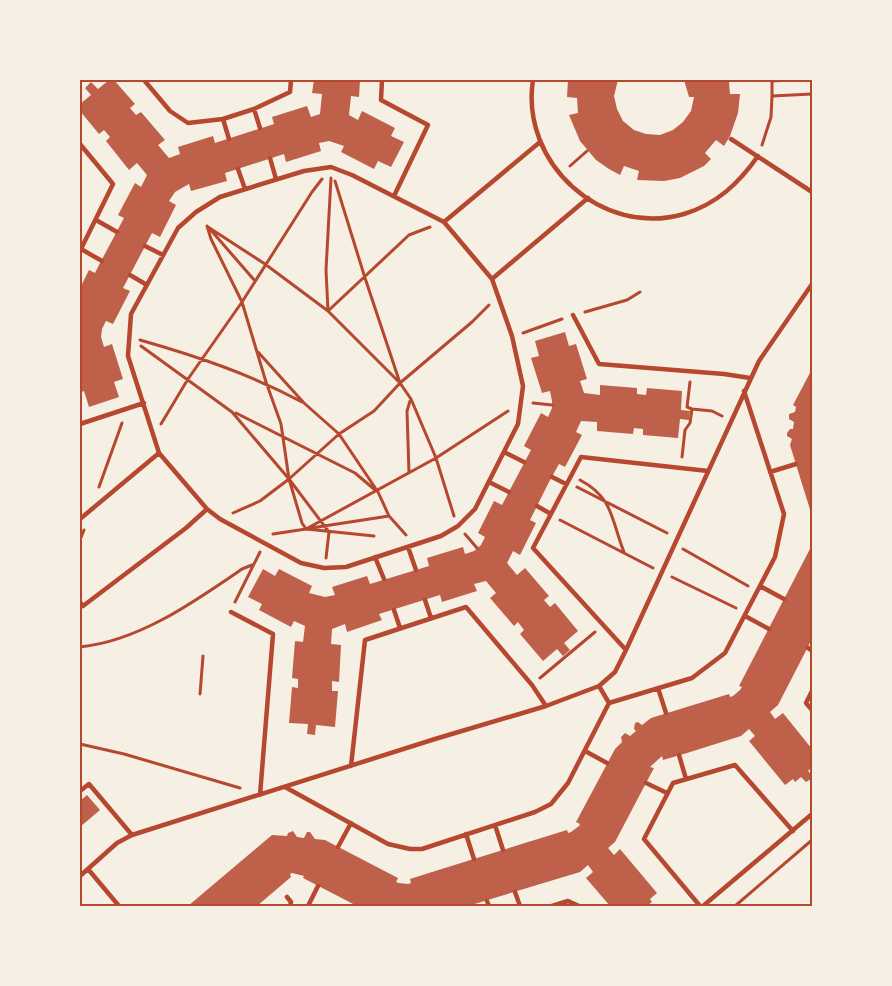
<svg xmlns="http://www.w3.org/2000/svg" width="892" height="986" font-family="'Source Sans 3',sans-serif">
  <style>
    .building { fill: #bf614a }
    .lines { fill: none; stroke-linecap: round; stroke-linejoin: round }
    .path { stroke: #b5482f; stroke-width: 3 }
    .service { stroke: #b5482f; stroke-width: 4.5 }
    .neatline { fill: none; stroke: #b5482f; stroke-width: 2 }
  </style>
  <rect width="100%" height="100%" fill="#f6efe4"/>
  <!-- building -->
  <path class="building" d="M109,80H114L135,104L130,108L136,115L141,112L165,140L158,145L169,158L180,154L178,147L213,136L215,143L224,140L274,124L272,117L307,106L311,117L320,114L322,94L312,93L314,80H360L359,97L351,96L349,115L358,120L362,111L395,128L391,136L404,142L391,167L378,161L374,169L341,152L344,146L329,141L319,143L321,151L286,162L284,154L225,173L227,181L191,191L189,184L175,192L169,201L176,205L160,237L152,233L123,288L130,291L113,324L106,321L102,329L101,337L104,347L112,344L123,379L114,382L119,397L89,407L84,391L80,393V288L89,270L95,273L99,265L124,218L118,215L135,183L141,187L147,175L137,163L129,170L106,141L110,137L104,130L99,134L80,111V104L91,95L85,88L91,82L98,89Z
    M568,80H618L614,96L617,109L623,121L634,130L646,134L660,135L673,130L683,122L691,111L694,97H689L684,80H738L729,82L730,94H740L738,113L730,136L724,146L716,140L705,153L711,159L704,166L680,178L664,181L637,180L639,171L624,166L620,175L609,169L596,160L580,141L569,115L578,113L577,98L567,97Z
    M565,332L569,346L576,344L587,379L580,381L584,393L600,395V385L637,388V394L646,395L647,388L682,391L681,410L690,411L689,420L680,419L678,438L643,435V429L634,428L633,434L597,431V422L581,421L576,432L582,435L565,467L559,464L549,482L530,520L536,523L520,555L513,551L507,563L517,575L525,568L549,596L544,600L550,607L555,603L578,631L564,643L570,650L563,656L557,649L543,661L520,634L524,630L518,622L514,626L490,598L496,593L486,581L474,584L477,591L442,602L440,595L379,614L382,620L347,632L345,624L332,629L331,644L341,645L339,682L332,681V691H338L335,727L316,725L315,735L307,734L308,724L289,723L292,687L298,688V679L292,678L295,641L303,642L305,626L294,621L291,627L259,610L262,604L248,597L263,569L275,576L279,569L312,586L309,593L325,597L335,595L332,587L367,576L370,584L429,566L427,558L463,547L465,554L474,551L481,545L485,537L478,533L494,501L502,505L531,450L524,446L541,413L548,417L552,408V401L550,391L542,393L531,358L539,356L535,341Z
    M812,369V516L790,445L792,439L787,436V433L790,429H793L794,422L789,419V414L795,412L796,407L793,405Z
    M812,545V639L778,705L770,712L775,719L783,713L812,749V767L808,771L811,774V779L806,782L801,777L795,782L793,779L785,785L749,741L755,736L749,729L741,736L687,753L663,760L662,756L650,767L654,768L646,783L615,842L608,848L614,855L620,849L657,893L650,899L652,902L647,906H610L586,878L593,872L588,865L580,872L468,906H357L303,878L304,876L292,873L290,874L291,877L257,906H188L272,835L287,836L288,833L293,831L297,837L304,838L307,832H310L315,839L325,840L398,878L396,882L399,883L408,884L411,883L410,879L432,872L567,830L568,833L571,832L579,826L580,824L576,822L615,749L622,742L621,737L625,733L630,736L636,731L634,729L635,723L638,722L642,725L651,718L729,694L730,697L733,696L740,690L742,687L739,686Z
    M87,795L100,810L80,827V801Z"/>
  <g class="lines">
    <!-- path -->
    <path class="path" d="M772,96V81L790,80
      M762,145L771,117L772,96L812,94
      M570,166L587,151
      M335,181L365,278L400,383L411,399L436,458L454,516
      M207,226L211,239L242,302L266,382L281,424L289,479L302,523L306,529
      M208,227L265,264L328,311L398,381
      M209,228L255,281
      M328,311L409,235L430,227
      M328,311L326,270L331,178
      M585,312L627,300L640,292
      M523,333L562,319
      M140,340C196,356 250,374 302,402
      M141,346L232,412L289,479L260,501L233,513
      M258,352L304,403L339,434L378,492L389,516
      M533,403L552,405
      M692,409L712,411L722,416
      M236,413L355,473L374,489
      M161,424L188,379L242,302L312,192L322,179
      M682,457L685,430L690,423L692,409L687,407L690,382
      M409,473L407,411L410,401
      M580,480C614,498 611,520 624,552
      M99,487L122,423
      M577,487L667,533
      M560,520L653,568
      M311,528L389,516L406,535
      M306,529L436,458L508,411
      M273,534L306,529L374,536
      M465,534L477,548
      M80,540L84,530
      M683,549L748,586
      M326,558L329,532L289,479L339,434L374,411L400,383L472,322L489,305
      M672,577L736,608
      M235,602L260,552
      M80,647C139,641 194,602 242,569L252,565
      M540,678L595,632
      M200,694L203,656
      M80,744L124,754L240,788
      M735,906L812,840"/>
    <!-- service -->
    <path class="service" d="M144,80L170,111L188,123L223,119L254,109L290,92L291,80
      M382,80L381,100L428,125L394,196
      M533,80C520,163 602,238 684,214C717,204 739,183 758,156
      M254,109L260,128
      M223,119L229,139
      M731,139L812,192
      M80,144L113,184L80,251
      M270,158L276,179
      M331,167L352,175L444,222L492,279L512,336L523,386L518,424L475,509L458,526L441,536L346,567L324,568L301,563L220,519L207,509L159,453L128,356L131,314L178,228L196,212L220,197L304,171Z
      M238,169L245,189
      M96,220L117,232
      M444,222L540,142
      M145,246L163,255
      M81,249L102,261
      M130,275L147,285
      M492,279L588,198
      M573,315L599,364L724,374L750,378
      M80,424L144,403
      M504,452L524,462
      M770,472L796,464
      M552,477L566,484
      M489,482L509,492
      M537,506L551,514
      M80,519L159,453
      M408,547L416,570
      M375,557L384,579
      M760,586L784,599
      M425,600L431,618
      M80,602L83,606L186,528L207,509
      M394,610L400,628
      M231,612L273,634L260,795
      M745,616L769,629
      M808,648L812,651
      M626,650L533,548L581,457L708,471
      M599,686L609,703
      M658,688L666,713
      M812,691L806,703L812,710
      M585,751L607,763
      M679,755L686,779
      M351,766L365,640L466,607L532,685L546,706
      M646,783L667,793
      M285,787L388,844L410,849H422L535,812L551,804L568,783L609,703L692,678L725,653L775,557L784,514L744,391
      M80,791L89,784L132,835
      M495,825L503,850
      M466,834L474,859
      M338,847L351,823
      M88,869L119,906
      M80,876L117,843L132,835L435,739L546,706L599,686L615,672L626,650L759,361L812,284
      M515,892L520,906
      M287,897L291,902L290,906
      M487,901L489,906
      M308,906L318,886
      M552,906L568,901L579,906
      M700,906L644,839L673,783L735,765L793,831
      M703,906L812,814"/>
  </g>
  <!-- border -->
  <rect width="892" height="986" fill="none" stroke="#f6efe4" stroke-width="162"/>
  <rect x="81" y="81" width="730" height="824" class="neatline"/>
</svg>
